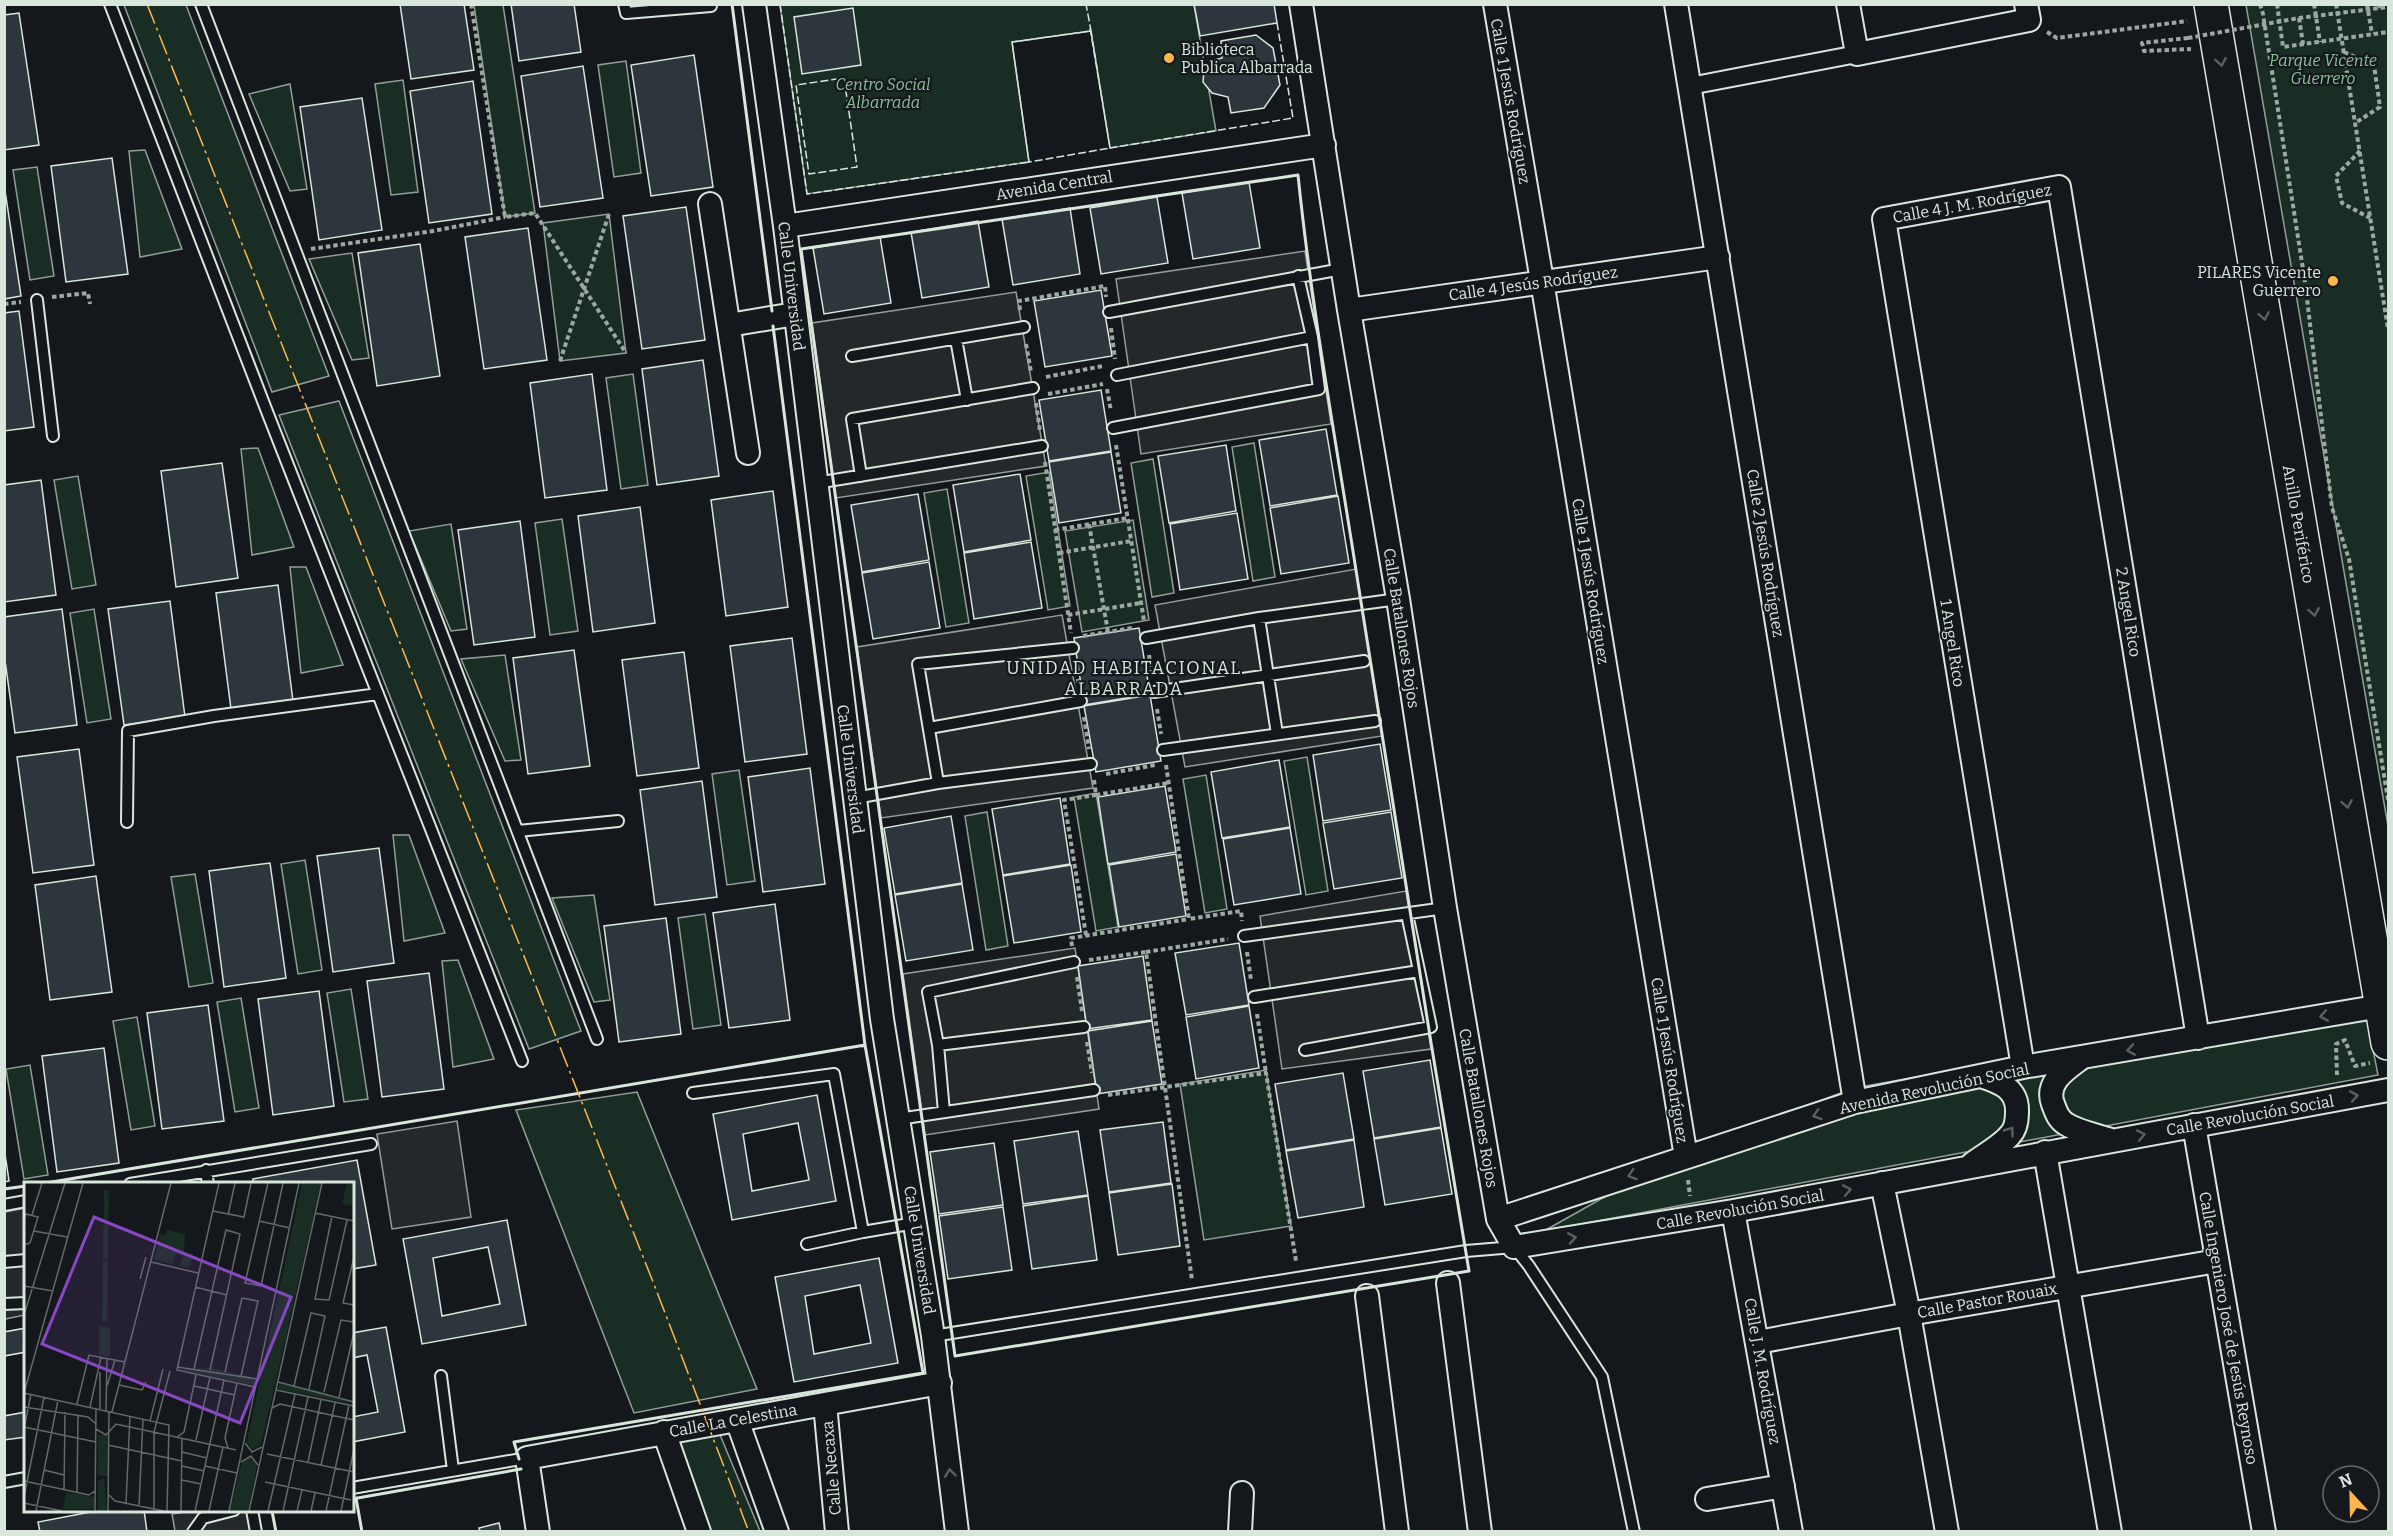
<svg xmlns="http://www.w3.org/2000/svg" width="2393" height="1536" font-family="Bitter,serif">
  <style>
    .green { fill: #1a2d24; stroke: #939e99; stroke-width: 1.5 }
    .parking { fill: #24282b; stroke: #939e99; stroke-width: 1.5 }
    .building { fill: #2c363c; stroke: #d8e6dc; stroke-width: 1.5; fill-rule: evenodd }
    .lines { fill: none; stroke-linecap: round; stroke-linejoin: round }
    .service-casing { stroke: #d8e6dc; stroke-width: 14 }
    .pedestrian-casing { stroke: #d8e6dc; stroke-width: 20 }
    .minor-casing { stroke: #d8e6dc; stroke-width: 26 }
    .primary-casing { stroke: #d8e6dc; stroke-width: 36 }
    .path { stroke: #9da8a2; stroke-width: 4; stroke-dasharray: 4.5 3; stroke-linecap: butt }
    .service { stroke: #14181c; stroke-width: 10 }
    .pedestrian { stroke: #14181c; stroke-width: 16 }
    .minor { stroke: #14181c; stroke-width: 22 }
    .primary { stroke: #14181c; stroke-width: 33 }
    .path-bridge { stroke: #9da8a2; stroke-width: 4; stroke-dasharray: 4.5 3; stroke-linecap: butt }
    .fence { stroke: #d8e6dc; stroke-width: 1.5; stroke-dasharray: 8 3; stroke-linecap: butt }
    .wall { stroke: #d8e6dc; stroke-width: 3 }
    .power { stroke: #ffb74d; stroke-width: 1.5; stroke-dasharray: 21 4.5 3 4.5; stroke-linecap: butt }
    .oneway { stroke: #59605f }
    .poi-dot { fill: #ffb74d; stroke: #14181c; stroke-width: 2 }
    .labels { text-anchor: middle; stroke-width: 4.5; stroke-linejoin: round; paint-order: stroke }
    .poi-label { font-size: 16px; fill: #d8e6dc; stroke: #14181c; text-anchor: start }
    .park-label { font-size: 16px; font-style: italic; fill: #8ac095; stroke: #14181c }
    .street-label { font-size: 16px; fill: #d8e6dc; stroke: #14181c }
    .neighbourhood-label { font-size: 18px; letter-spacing: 1.5px; fill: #d8e6dc; stroke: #14181c }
    .inset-road { fill: none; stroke: #626a69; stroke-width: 1.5 }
    .view { fill: #8948c3; fill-opacity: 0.15; stroke: #8948c3; stroke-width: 3 }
    .inset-edge { fill: none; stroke: #d8e6dc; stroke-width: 3 }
  </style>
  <rect width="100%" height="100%" fill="#14181c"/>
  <!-- green -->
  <path class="green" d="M124,5H186L329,376L272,392Z
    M474,5H503L535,213L505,217Z
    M780,5H1194L1216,131L1110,148L1091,31L1012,42L1029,162L807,194Z
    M2246,5H2388V826Z
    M626,61L641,173L614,177L598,65Z
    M403,80L418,192L391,195L375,84Z
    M290,84L307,189L290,191L249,94Z
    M145,150L182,249L140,257L129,151Z
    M37,167L54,276L30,280L13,170Z
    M609,214L626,353L560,361L543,223Z
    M352,253L369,358L352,360L309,259Z
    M633,374L648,485L621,489L606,378Z
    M339,401L581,1031L529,1049L279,415Z
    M1254,443L1275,577L1253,581L1232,447Z
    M258,448L294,547L252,555L241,449Z
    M1153,459L1174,593L1152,597L1131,463Z
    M1049,472L1070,606L1048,610L1026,476Z
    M78,476L96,585L72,589L54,480Z
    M947,489L969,623L946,627L924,493Z
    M562,519L578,631L550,635L535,523Z
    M1133,520L1149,620L1082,632L1065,531Z
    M451,524L467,629L451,631L409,531Z
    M290,567H306L343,665L301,673Z
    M94,609L111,719L87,723L70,613Z
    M505,655L521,760L505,761L461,659Z
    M1307,757L1328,891L1306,895L1284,761Z
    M739,770L755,881L727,885L712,774Z
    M1206,775L1227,909L1205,913L1183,779Z
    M1096,793L1118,927L1096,931L1074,797Z
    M987,812L1008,946L986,950L965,816Z
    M393,835H409L445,933L404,941Z
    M305,860L322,970L298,974L281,864Z
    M195,874L213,983L189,987L171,877Z
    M594,895L610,1000L594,1002L552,898Z
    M705,914L721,1025L693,1029L678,918Z
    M458,960L494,1059L453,1067L442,961Z
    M351,989L368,1099L344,1102L327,993Z
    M241,998L259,1108L235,1112L217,1002Z
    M2363,999L2378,1075L1544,1231L1688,1150L1854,1088Z
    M137,1017L155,1126L131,1130L113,1021Z
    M30,1065L48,1175L24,1179L6,1069Z
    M1266,1070L1291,1226L1204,1240L1180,1084Z
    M637,1092L757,1389L634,1413L516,1110Z
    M718,1430L760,1531H711L679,1438Z"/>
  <!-- parking -->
  <path class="parking" d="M1305,251L1331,424L1141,454L1116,279Z
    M1016,292L1046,466L836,498L812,323Z
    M1356,569L1382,736L1185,767L1155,605Z
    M1062,615L1093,788L881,818L857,647Z
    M1406,891L1431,1049L1282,1069L1260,916Z
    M1075,948L1099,1109L925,1135L903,974Z
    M457,1121L471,1217L392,1229L377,1134Z
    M25,1208V1315L5,1319V1212Z
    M197,1510L248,1511L252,1531H175L172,1514Z"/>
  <!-- building -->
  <path class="building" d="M400,4H464L474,70L411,79Z
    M511,4H574L581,52L519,61Z
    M1194,4H1274L1277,23L1200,36Z
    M853,8L861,65L802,74L794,17Z
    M19,13L39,145L4,150V15Z
    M1256,35L1273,48L1280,85L1264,108L1231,113L1228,97L1212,93L1203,82L1204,70L1211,61L1222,58L1221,41Z
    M694,55L713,187L651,196L631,65Z
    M583,66L603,198L540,207L521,76Z
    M473,81L492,214L429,223L410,91Z
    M362,98L382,230L319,240L300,107Z
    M112,158L128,274L66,282L51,166Z
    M1249,182L1260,248L1193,259L1182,193Z
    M4,184L21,296L4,299Z
    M1157,197L1168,263L1101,274L1090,208Z
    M686,207L705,340L642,349L623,216Z
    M1070,208L1080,274L1013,285L1002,219Z
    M978,221L989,287L922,298L911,232Z
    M528,228L547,360L484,369L465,237Z
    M880,237L891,303L824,314L813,248Z
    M420,244L440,376L377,386L358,253Z
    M1101,290L1112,356L1045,367L1034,301Z
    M19,311L34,427L4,431V313Z
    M703,360L719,476L657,485L642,369Z
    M592,374L607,490L545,498L530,383Z
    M1101,390L1111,451L1049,461L1039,400Z
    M1326,429L1337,495L1270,506L1259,440Z
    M1226,445L1236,511L1169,523L1158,456Z
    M1111,452L1121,513L1059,523L1049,462Z
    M222,463L238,578L176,587L161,471Z
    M1020,474L1031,540L964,552L953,485Z
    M41,480L56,595L4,602V485Z
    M773,491L788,607L726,616L711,500Z
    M918,494L929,560L862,572L851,505Z
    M1338,496L1349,563L1281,574L1270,508Z
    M640,507L655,623L593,632L578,516Z
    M1237,513L1248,579L1180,590L1170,524Z
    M520,521L535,637L474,645L458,530Z
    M1031,542L1042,608L974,619L964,553Z
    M929,562L940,628L873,639L862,573Z
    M278,585L293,701L231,709L216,593Z
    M170,601L185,717L124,725L108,609Z
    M62,609L77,725L15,733L4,653V617Z
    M1139,628L1150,694L1084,705L1074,638Z
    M792,638L807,754L745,762L730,646Z
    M574,650L590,766L528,774L513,658Z
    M684,652L699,768L637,776L622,660Z
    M1150,695L1161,761L1096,772L1084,706Z
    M1380,744L1391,810L1323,821L1313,755Z
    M79,749L94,865L33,873L17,757Z
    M1279,760L1290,827L1222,838L1211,772Z
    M810,768L825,884L763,892L748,777Z
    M702,781L717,897L655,905L640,790Z
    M1165,786L1176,852L1108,864L1098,797Z
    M1060,798L1070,864L1003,875L992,809Z
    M1391,812L1402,878L1334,889L1323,823Z
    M951,816L962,883L895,894L884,828Z
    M1290,828L1301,894L1234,905L1223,839Z
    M379,848L394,963L333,972L317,856Z
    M1176,854L1186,916L1119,927L1109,865Z
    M270,863L286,978L224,987L209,871Z
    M1071,865L1081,932L1014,943L1003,876Z
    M96,876L112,992L50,1000L35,885Z
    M962,884L973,950L906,961L895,895Z
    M775,904L790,1020L729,1028L713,913Z
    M666,918L681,1034L619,1042L604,926Z
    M1239,943L1249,1005L1186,1015L1175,953Z
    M1143,956L1152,1020L1087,1029L1078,966Z
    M429,973L444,1089L382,1097L367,981Z
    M319,991L334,1106L273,1115L258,999Z
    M208,1005L224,1121L162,1129L147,1013Z
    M1249,1006L1259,1068L1196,1079L1186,1017Z
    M1152,1021L1162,1084L1097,1094L1088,1031Z
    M104,1048L119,1163L57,1172L42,1056Z
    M1430,1060L1441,1127L1374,1138L1363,1071Z
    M1343,1073L1354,1139L1286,1150L1275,1084Z
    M817,1095L836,1201L732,1220L713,1114ZM798,1123L809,1180L752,1191L743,1134Z
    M1163,1122L1171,1183L1109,1192L1100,1130Z
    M1441,1128L1452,1194L1385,1205L1374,1139Z
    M1078,1131L1088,1195L1023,1204L1014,1141Z
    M1354,1140L1364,1207L1298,1218L1286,1151Z
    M994,1143L1003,1205L939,1214L930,1152Z
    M4,1147L9,1181L4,1182Z
    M357,1160L376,1265L352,1269V1184H253V1179Z
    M1172,1184L1180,1246L1118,1255L1109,1193Z
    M1088,1196L1097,1260L1032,1269L1023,1206Z
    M1003,1207L1012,1270L948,1279L939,1216Z
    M507,1220L526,1325L422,1344L403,1239ZM488,1247L500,1304L442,1316L433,1258Z
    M879,1258L898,1363L794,1382L775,1277ZM860,1285L871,1343L814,1354L805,1296Z
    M386,1327L405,1432L352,1442V1417L378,1412L367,1355L352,1358V1333Z
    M26,1328V1352L4,1356V1332Z
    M26,1412V1437L4,1440V1416Z
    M101,1510H144L147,1532H40L38,1522Z
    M499,1523L501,1532H480L479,1528Z"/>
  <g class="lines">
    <!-- service casing -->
    <g class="service-casing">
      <path id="service" d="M110,4L266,409L522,1061
        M201,4L597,1039
        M624,4L626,13L711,6
        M37,300L53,436
        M1109,312L1342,269
        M956,339L967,400
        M852,356L1024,327
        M1117,375L1312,337
        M1113,428L1319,389L1312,337L1298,276
        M861,476L852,419L1033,388
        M816,483L1042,446
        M1259,618L1277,734
        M1146,638L1259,618L1398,599
        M1154,692L1364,661
        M929,728L1081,701
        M1163,750L1375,721
        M938,783L918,664L1073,648
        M855,798L938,783L1091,764
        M127,822L128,731L214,716L378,694
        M518,831L618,821
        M1244,936L1445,908
        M1254,997L1419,971
        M938,1045L1084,1027
        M1305,1050L1431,1027L1407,914
        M693,1093L834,1074L863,1232L807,1244
        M944,1112L938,1045L928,992L1074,962
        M898,1119L1094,1090
        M206,1170L208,1184
        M130,1184L371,1144
        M4,1205L26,1201
        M863,1232L915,1223
        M4,1262L26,1260
        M4,1304L26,1303
        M933,1336L1466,1251L1514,1247L1529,1266L1602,1377L1634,1532
        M441,1376L453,1470
        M4,1482L26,1478
        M352,1488L527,1458
        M252,1510L256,1532
        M193,1532L203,1518L234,1510"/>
    </g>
    <!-- pedestrian casing -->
    <g class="pedestrian-casing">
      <path id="pedestrian" d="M1690,86L1857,54"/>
    </g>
    <!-- minor casing -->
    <g class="minor-casing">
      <path id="minor" d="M754,4L785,226L882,1019L933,1336L957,1532
        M1301,4L1349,310L1398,599L1445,908L1498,1219L1514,1247L1733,1211L2388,1090
        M1495,4L1542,281L1686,1157
        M1676,4L1855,1102
        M1848,4L1857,54L2029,20L2026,4
        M710,204L748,453
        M785,226L1324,145
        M1349,310L1718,257
        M729,325L795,314
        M2080,1059C2065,1070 2045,1083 2053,1104C2056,1112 2058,1119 2066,1124C2078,1132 2097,1135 2111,1140
        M2023,1067L1884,219L2059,187L2198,1038
        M2194,1125L2264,1532
        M2045,1152L2110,1532
        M1972,1164C1984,1155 2001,1146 2010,1135C2016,1129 2017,1120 2017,1112C2018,1089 2000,1082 1981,1076
        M1882,1183L1909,1314L1947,1532
        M1733,1211L1791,1532
        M1498,1219L1855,1102L2023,1067L2381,1006
        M1448,1283L1480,1532
        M1367,1296L1397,1532
        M1758,1342L1909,1314L2217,1261
        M825,1404L837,1532
        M737,1420L777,1532
        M664,1432L699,1532
        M1707,1499L1783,1486
        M538,1532L527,1458L940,1383
        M1240,1532L1242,1493"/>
    </g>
    <!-- primary casing -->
    <g class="primary-casing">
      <path id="primary" d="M2211,4L2388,1043"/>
    </g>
    <!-- path -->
    <path class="path" d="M471,4L505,217L535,213L626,353
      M2260,4L2263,14L2305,282L2332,508L2349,559L2388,800
      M2277,4L2283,47L2388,32
      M2314,4L2320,42
      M2336,4L2388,329
      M2367,4L2372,34
      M2379,4L2380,8
      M2299,18L2303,44
      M2047,32L2057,38L2187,21
      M2188,38L2142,43L2144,51L2191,49
      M2344,52L2374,65L2380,107L2355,123
      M2360,151L2336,176L2342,203L2370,218
      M311,249L433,231L505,217
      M52,297L88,293L90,304
      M4,304L21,302
      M1020,310L1019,301L1105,286L1106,297
      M1111,328L1115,359
      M1026,344L1031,372
      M560,361L609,214
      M1046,377L1103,366
      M1107,389L1111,411
      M1048,394L1103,384
      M1036,403L1040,431
      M1116,445L1144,621
      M1045,462L1071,633
      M1089,524L1108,632
      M1055,530L1127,518
      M1059,553L1131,541
      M1068,615L1141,603
      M1083,636L1132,628
      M1149,655L1152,675
      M1076,664L1079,686
      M1157,709L1161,734
      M1084,717L1089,749
      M1166,765L1189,919L1241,911L1242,921
      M1106,774L1155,765
      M1094,780L1096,795L1168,783
      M1086,935L1064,800L1096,795
      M1072,946L1071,938L1189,919
      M1146,952L1228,939
      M1247,952L1251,980
      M1089,960L1146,952L1192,1280
      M1077,977L1082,1011
      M1257,1014L1266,1073
      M1087,1042L1092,1073
      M2337,1075L2336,1044L2345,1040L2355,1066L2370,1063
      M1108,1095L1266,1073L1296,1261
      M1688,1180L1690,1196"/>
    <!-- service -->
    <use href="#service" class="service"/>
    <!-- pedestrian -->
    <use href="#pedestrian" class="pedestrian"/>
    <!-- minor -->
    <use href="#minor" class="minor"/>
    <!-- primary -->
    <use href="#primary" class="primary"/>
    <!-- path-bridge -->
    <path class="path-bridge" d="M2188,38L2299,18L2388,7"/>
    <!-- fence -->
    <path class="fence" d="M780,4L807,194L1029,162L1012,42L1091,31L1086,4
      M1090,28L1110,148L1293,118L1277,23H1273
      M1091,31L1110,148L1029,162L1012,42Z
      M844,78L857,167L809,174L796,85Z"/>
    <!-- wall -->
    <path class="wall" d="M732,4L772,311
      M1298,175C1312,312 1337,447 1358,583C1394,813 1430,1042 1469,1271L955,1356L801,249Z
      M40,1184L865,1045L773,326
      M4,1189L26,1186
      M519,1459L514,1442L923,1373L865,1045L862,1046
      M358,1498H356L362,1532
      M352,1499L521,1469
      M274,1510L272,1511L276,1532"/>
    <!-- power -->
    <path class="power" d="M147,4L657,1292L749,1532"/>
  </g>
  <!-- one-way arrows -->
  <defs><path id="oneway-chevron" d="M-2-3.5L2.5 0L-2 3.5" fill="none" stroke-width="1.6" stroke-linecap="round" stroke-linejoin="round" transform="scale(1.5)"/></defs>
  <g class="oneway">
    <use href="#oneway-chevron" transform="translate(2221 62) rotate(80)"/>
    <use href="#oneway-chevron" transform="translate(2264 316) rotate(80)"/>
    <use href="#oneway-chevron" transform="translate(2314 612) rotate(80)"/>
    <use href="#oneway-chevron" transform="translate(2347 804) rotate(80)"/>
    <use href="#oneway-chevron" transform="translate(2324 1016) rotate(170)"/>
    <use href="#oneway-chevron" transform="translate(2131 1050) rotate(170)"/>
    <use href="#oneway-chevron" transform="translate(2354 1096) rotate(-10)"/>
    <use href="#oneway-chevron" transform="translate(1817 1115) rotate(162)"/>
    <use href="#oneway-chevron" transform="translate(2010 1131) rotate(-54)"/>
    <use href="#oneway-chevron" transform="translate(2141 1135) rotate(-11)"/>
    <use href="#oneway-chevron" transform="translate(1632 1175) rotate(162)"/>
    <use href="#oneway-chevron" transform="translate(1847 1190) rotate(-11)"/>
    <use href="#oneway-chevron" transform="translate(1572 1238) rotate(-9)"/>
    <use href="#oneway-chevron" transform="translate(950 1473) rotate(-97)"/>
  </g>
  <!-- markers -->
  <g class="poi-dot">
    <circle cx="1169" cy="58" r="6"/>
    <circle cx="2333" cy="281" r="6"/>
  </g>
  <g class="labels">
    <!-- poi labels -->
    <g class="poi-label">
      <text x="1181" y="55">Biblioteca<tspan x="1181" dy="18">Publica Albarrada</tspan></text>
      <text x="2321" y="278" text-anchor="end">PILARES Vicente<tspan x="2321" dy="18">Guerrero</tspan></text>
    </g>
    <!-- park labels -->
    <g class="park-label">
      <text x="2323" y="66">Parque Vicente<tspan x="2323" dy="18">Guerrero</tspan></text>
      <text x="883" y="90">Centro Social<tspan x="883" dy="18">Albarrada</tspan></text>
    </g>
    <!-- street labels -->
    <g class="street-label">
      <text transform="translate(1511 101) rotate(80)" y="6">Calle 1 Jesús Rodríguez</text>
      <text transform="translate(1054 185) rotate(-9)" y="6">Avenida Central</text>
      <text transform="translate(1972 203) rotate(-10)" y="6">Calle 4 J. M. Rodríguez</text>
      <text transform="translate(1533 283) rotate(-8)" y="6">Calle 4 Jesús Rodríguez</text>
      <text transform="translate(792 286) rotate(83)" y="6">Calle Universidad</text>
      <text transform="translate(2299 524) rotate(80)" y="6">Anillo Periférico</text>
      <text transform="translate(1766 553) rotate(81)" y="6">Calle 2 Jesús Rodríguez</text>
      <text transform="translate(1591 581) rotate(81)" y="6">Calle 1 Jesús Rodríguez</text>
      <text transform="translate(2129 612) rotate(81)" y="6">2 Angel Rico</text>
      <text transform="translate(1402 628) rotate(81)" y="6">Calle Batallones Rojos</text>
      <text transform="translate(1953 643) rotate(81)" y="6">1 Angel Rico</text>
      <text transform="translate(851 769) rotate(83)" y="6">Calle Universidad</text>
      <text transform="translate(1670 1060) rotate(81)" y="6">Calle 1 Jesús Rodríguez</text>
      <text transform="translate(1934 1088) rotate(-12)" y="6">Avenida Revolución Social</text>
      <text transform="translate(1479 1108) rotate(80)" y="6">Calle Batallones Rojos</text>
      <text transform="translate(2250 1115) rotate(-10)" y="6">Calle Revolución Social</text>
      <text transform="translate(1740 1209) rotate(-10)" y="6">Calle Revolución Social</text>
      <text transform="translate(920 1250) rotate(81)" y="6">Calle Universidad</text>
      <text transform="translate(1987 1300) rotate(-10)" y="6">Calle Pastor Rouaix</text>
      <text transform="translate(2229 1328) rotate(80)" y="6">Calle Ingeniero José de Jesús Reynoso</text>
      <text transform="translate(1763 1371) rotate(80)" y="6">Calle J. M. Rodríguez</text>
      <text transform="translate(733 1420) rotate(-10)" y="6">Calle La Celestina</text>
      <text transform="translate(831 1468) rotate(-95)" y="6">Calle Necaxa</text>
    </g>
    <!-- neighbourhood labels -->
    <g class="neighbourhood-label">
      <text x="1124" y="674">UNIDAD HABITACIONAL<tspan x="1124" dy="21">ALBARRADA</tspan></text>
    </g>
  </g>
  <!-- overview -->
  <g transform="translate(24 1182)">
    <rect width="330" height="330" fill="#14181c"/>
    <path d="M278,1H297L237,263L228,268L223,259ZM323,1H330V24L318,22ZM80,8H85L84,77L79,76ZM143,48L161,52L160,70L169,72L166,86L156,84L159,74L152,72L149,82L130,78L136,52L142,53ZM79,78L84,79L83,139H78ZM75,144L86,146V175L75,173ZM187,186L232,196L230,203L156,188ZM256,201L300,210L330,222L254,207ZM74,253H84V294H74ZM227,275L233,282L224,329H206L218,280ZM80,296L83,329H74V299ZM42,310L70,315V327H39Z" fill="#1a2d24"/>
    <path class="inset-road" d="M195,1L153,188L231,205M244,1L221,101L237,104L259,1M189,29L220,35L227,1M291,31L330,39M8,33L18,1M204,33L211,1M308,34L291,117L305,118L323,38M0,37L2,32L14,35L6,61L0,63M235,39L266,46M10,49L43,55M330,75L319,121L330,123M127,80L174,91M116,97L122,75M0,104L29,109M171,105L203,113M0,133L41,1M153,185L233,197M170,187L202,48L216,52L186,188M201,190L218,116L234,119L217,194M254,200L330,220M95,203L118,208L122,200M83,204L91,178M170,204L211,213M270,204L287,131L301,134L285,207M252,208L330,224M300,210L317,138L330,140M0,211L145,243L143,329M0,211L59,1M315,215L330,150M53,222L65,173L101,180M0,225L64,235L72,242M66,225L77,175M248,226L256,222L330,238M76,227V190M82,229L83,177M88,230L147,1M126,239L139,187M0,245L72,260M0,247L7,212M72,247L82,253L92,242L212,268M153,255L160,250L172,193M172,258L186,195M221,261L228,270L238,265M84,263L158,279M204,266L201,256L213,201M158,270L183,276M243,272L330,290M217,280L227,274L234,283M284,280L297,218M297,283L311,221M158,284L180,289M181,284L213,291M20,288L40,293M158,298L177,302M0,299L65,313L71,309M241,300L327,318M40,308L41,230M53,310L54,233M85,313L91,319L140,329M0,315L20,215M0,321L38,329M102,321L106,234M115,324L119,237M130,327V250L146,189M12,329L34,218M71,329L72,227M84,329L85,229M157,329L158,256M171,329L200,198M185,329L199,265M205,329L275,1M225,329L298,1M244,329L271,212M259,329L284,215M273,329L278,308M287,329L291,311M302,329L325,223M317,329L330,267"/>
    <path class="view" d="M70,35L267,115L216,241L18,162Z"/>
    <rect width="330" height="330" class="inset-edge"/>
  </g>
  <!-- border -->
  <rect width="2393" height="1536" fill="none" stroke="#d8e6dc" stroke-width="12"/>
  <!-- north arrow -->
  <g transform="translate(2351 1494) rotate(338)"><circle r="28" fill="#14181c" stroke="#626a69" stroke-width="1.5"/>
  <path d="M0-4.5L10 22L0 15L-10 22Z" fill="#ffb74d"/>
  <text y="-9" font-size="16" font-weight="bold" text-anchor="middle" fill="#d8e6dc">N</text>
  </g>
</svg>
